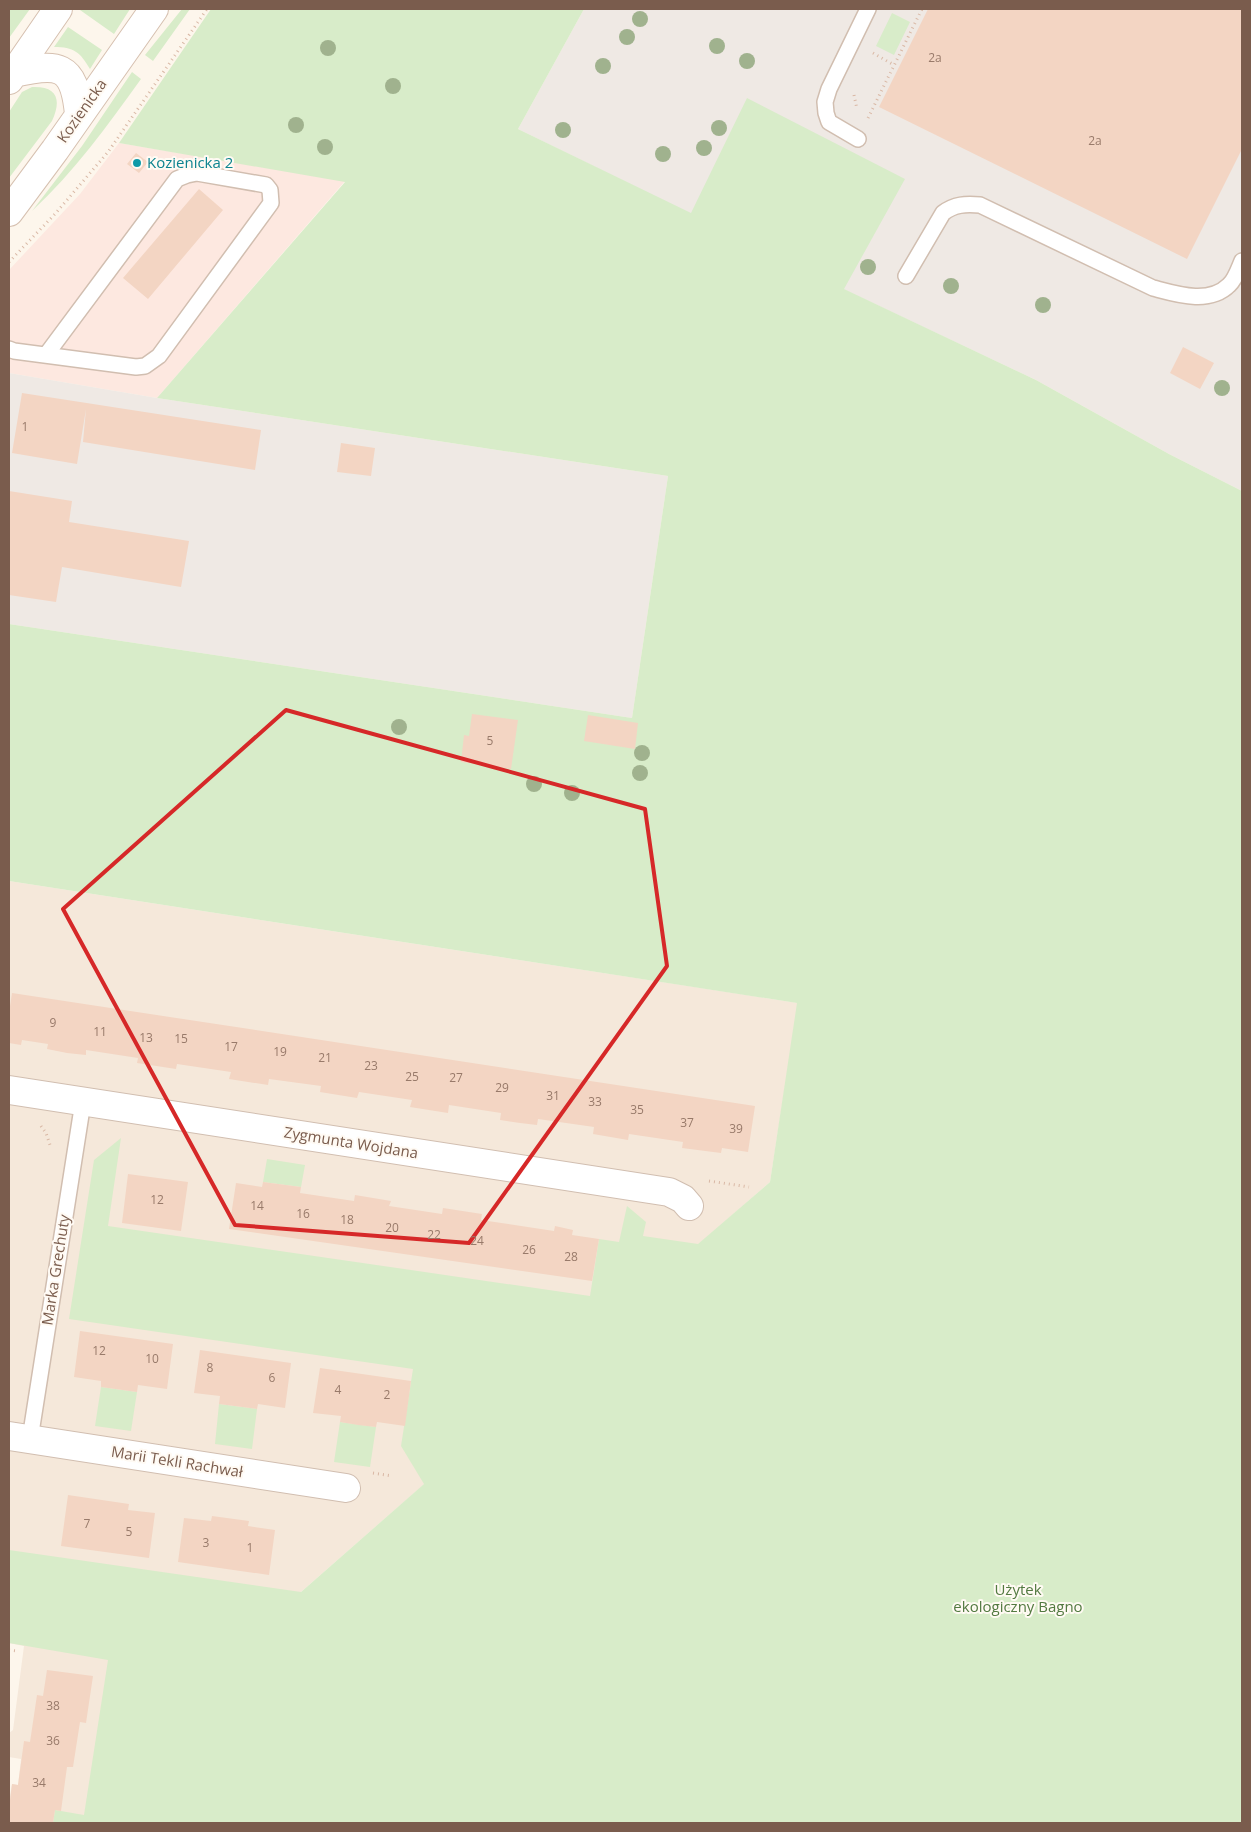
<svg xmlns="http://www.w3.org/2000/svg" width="1251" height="1832" font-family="'Open Sans',sans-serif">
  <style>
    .residential { fill: #f5e8da }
    .commercial { fill: #fde8e0 }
    .industrial { fill: #efe9e4 }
    .green { fill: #d8ecc9 }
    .building { fill: #f3d5c3 }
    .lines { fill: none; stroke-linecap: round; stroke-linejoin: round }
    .service-casing { stroke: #d1beb0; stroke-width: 18 }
    .minor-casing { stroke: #d1beb0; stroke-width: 30 }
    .secondary-casing { stroke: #d6c0b0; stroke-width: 30 }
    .path { stroke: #d9b8a5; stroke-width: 3; stroke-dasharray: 1 4; stroke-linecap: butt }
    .service { stroke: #fff; stroke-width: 15 }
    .minor { stroke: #fff; stroke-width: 28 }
    .secondary { stroke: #fff; stroke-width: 28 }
    .tree { fill: #a0b28e }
    .marked { fill: none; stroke: #d62828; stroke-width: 4; stroke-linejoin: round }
    .culture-dot { fill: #0f9aa8; stroke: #fffaf3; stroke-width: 2 }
    .labels { text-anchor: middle; stroke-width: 4; stroke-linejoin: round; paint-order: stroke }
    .number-label { font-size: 12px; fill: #987a6a }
    .street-label { font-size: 15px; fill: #7a5c4d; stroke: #fffaf3 }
    .culture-label { font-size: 15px; fill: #0d838f; stroke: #fffaf3; text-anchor: start }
    .park-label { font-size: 15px; fill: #537a41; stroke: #fffaf3 }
  </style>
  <rect width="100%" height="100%" fill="#fdf6ec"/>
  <!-- residential -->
  <path class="residential" d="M9,881L798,1003L770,1182L239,1646L104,1823H9V1803L12,1784L18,1785L21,1759L9,1757V1733L13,1730L24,1646L9,1643Z"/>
  <!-- commercial -->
  <path class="commercial" d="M119,143L345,181L157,398L9,373V270L80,194Z"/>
  <!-- industrial -->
  <path class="industrial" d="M584,9H1242V491L1169,454L1036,380L843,289L518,129Z
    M9,373L157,398L668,476L632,718L9,624Z"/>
  <!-- green -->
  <path class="green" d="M9,9H30L9,38Z
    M81,9H130L114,34L80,10Z
    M182,9H190L153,61L145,55Z
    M211,9H584L518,129L691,213L747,98L905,179L844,289L1036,380L1169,454L1242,491V1823H53L55,1810L84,1815L108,1660L9,1643V1550L301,1592L424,1484L401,1446L413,1369L69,1319L94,1160L121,1138L108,1226L590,1296L599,1239L619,1242L627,1206L646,1222L643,1236L698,1244L770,1182L797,1003L9,881V624L632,718L668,476L157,398L345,182L119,143Z
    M892,13L910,22L894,55L876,46Z
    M68,27L102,50L90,69C80,52 74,47 54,47Z
    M132,72L141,79C108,125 74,172 32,211L82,146Z
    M32,87C57,86 62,99 52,121L9,178V112L22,92Z
    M267,1159L305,1165L301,1187L263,1182Z
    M101,1387L137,1392L131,1431L95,1426Z
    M219,1404L257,1409L252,1449L215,1444Z
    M340,1422L376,1427L370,1467L334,1462Z"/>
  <!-- building -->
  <path class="building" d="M928,9H1242V149L1187,259L879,107Z
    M136,153L148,162L139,173L127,164Z
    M199,189L223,210L148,299L123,278Z
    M1183,347L1214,363L1200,389L1170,373Z
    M22,393L261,430L255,470L83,442L86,409L77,464L12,453Z
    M341,443L375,448L371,476L337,472Z
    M9,491L72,501L69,522L189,541L181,587L62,567L56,602L9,595Z
    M472,714L518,720L511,769L461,762L464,735L469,736Z
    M588,715L638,723L635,749L584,741Z
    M12,993L755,1106L748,1152L722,1148L721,1153L682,1148L683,1142L629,1134L628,1140L593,1134L594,1127L538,1119L537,1125L520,1123L500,1120L501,1113L449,1105L448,1113L410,1107L412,1100L359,1092L357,1098L320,1092L321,1086L269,1079L268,1085L229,1079L231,1072L177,1064L176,1069L137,1063L138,1058L86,1050V1055L67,1053L47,1049L48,1044L22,1040L21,1045L9,1043V1013Z
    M128,1174L188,1182L181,1231L122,1223Z
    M263,1182L301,1187L300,1193L354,1201L355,1195L391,1201L389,1206L442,1214L443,1208L482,1214L481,1220L554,1231L555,1226L573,1230L572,1235L599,1239L592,1281L229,1229L236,1183L262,1187Z
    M80,1331L173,1344L167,1389L138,1385L137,1392L101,1387V1381L74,1377Z
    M200,1350L291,1363L285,1408L258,1404L257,1409L219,1404L220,1396L194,1393Z
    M320,1368L411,1381L405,1426L377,1422L376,1427L358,1425L340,1422L341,1416L313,1413Z
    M68,1495L129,1504L128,1510L155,1513L149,1558L61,1546Z
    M212,1516L249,1521L248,1526L275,1530L269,1575L178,1562L184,1518L211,1521Z
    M47,1670L93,1676L86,1723L80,1722L73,1767H67L61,1811L55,1810L53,1823H9V1808L12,1784L18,1785L24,1741L30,1742L37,1695L43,1696Z"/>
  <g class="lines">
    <!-- service casing -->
    <g class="service-casing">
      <path id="service" d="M858,139L829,122L826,113L825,102L829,89L868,9
        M906,276L943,213C955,204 965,204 980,205L1153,288C1176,294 1209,305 1229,285C1235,280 1239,268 1242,261
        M9,349L14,351L136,367L145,366L159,356L271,203L270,190L266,185L197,173L187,175L177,179L46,355
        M30,1439L83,1102"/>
    </g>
    <!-- minor casing -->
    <g class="minor-casing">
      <path id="minor" d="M9,1090L669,1192L683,1199L689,1206
        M9,1436L346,1488"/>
    </g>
    <!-- secondary casing -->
    <g class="secondary-casing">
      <path id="secondary" d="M13,73C58,63 74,63 79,114
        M9,80L58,9
        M9,212L55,150L154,9"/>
    </g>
    <!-- path -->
    <path class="path" d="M873,53L894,65
      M854,95L857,109
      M868,118L922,9
      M9,262L55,214L108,152L207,9
      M41,1126L46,1133L50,1145
      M709,1181L749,1187
      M373,1473L392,1476
      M9,1650L17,1651"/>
    <!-- service -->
    <use href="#service" class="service"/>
    <!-- minor -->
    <use href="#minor" class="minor"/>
    <!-- secondary -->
    <use href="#secondary" class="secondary"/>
  </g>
  <!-- trees -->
  <g class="tree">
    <circle cx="640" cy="19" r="8"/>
    <circle cx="627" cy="37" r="8"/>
    <circle cx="717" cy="46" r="8"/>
    <circle cx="328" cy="48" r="8"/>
    <circle cx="747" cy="61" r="8"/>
    <circle cx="603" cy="66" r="8"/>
    <circle cx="393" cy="86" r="8"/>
    <circle cx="296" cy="125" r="8"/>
    <circle cx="719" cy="128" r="8"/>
    <circle cx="563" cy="130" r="8"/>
    <circle cx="325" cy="147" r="8"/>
    <circle cx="704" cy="148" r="8"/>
    <circle cx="663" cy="154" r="8"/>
    <circle cx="868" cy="267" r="8"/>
    <circle cx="951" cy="286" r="8"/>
    <circle cx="1043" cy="305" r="8"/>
    <circle cx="1222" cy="388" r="8"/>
    <circle cx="399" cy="727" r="8"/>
    <circle cx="642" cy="753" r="8"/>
    <circle cx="640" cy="773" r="8"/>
    <circle cx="534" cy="784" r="8"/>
    <circle cx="572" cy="793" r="8"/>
  </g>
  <!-- marked area -->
  <path class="marked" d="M286,710L645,809L667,966L469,1243L235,1225L63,909Z"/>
  <!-- markers -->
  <circle class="culture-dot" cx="137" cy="163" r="5"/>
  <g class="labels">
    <!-- number labels -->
    <g class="number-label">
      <text x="935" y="62">2a</text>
      <text x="1095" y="145">2a</text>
      <text x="25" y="431">1</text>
      <text x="490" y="745">5</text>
      <text x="53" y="1027">9</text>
      <text x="100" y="1036">11</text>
      <text x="146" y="1042">13</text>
      <text x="181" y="1043">15</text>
      <text x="231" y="1051">17</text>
      <text x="280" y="1056">19</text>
      <text x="325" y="1062">21</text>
      <text x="371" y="1070">23</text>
      <text x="412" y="1081">25</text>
      <text x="456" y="1082">27</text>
      <text x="502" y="1092">29</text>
      <text x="553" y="1100">31</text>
      <text x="595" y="1106">33</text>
      <text x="637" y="1114">35</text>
      <text x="687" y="1127">37</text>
      <text x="736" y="1133">39</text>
      <text x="157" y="1204">12</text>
      <text x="257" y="1210">14</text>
      <text x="303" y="1218">16</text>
      <text x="347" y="1224">18</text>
      <text x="392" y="1232">20</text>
      <text x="434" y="1239">22</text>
      <text x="477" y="1245">24</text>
      <text x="529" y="1254">26</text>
      <text x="571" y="1261">28</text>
      <text x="99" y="1355">12</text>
      <text x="152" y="1363">10</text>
      <text x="210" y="1372">8</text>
      <text x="272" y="1382">6</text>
      <text x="338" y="1394">4</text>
      <text x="387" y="1399">2</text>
      <text x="87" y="1528">7</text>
      <text x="129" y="1536">5</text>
      <text x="206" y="1547">3</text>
      <text x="250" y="1552">1</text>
      <text x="53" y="1710">38</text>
      <text x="53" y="1745">36</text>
      <text x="39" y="1787">34</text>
    </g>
    <!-- street labels -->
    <g class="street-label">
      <text transform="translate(82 111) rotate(-55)" y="5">Kozienicka</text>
      <text transform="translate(351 1143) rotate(9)" y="5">Zygmunta Wojdana</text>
      <text transform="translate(56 1270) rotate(-81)" y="5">Marka Grechuty</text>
      <text transform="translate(177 1462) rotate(9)" y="5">Marii Tekli Rachwał</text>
    </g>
    <!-- culture labels -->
    <g class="culture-label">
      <text x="147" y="168">Kozienicka 2</text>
    </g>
    <!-- park labels -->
    <g class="park-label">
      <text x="1018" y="1595">Użytek<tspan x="1018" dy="17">ekologiczny Bagno</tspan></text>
    </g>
  </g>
  <!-- border -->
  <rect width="1251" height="1832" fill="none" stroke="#7a5c4d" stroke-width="20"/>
</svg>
